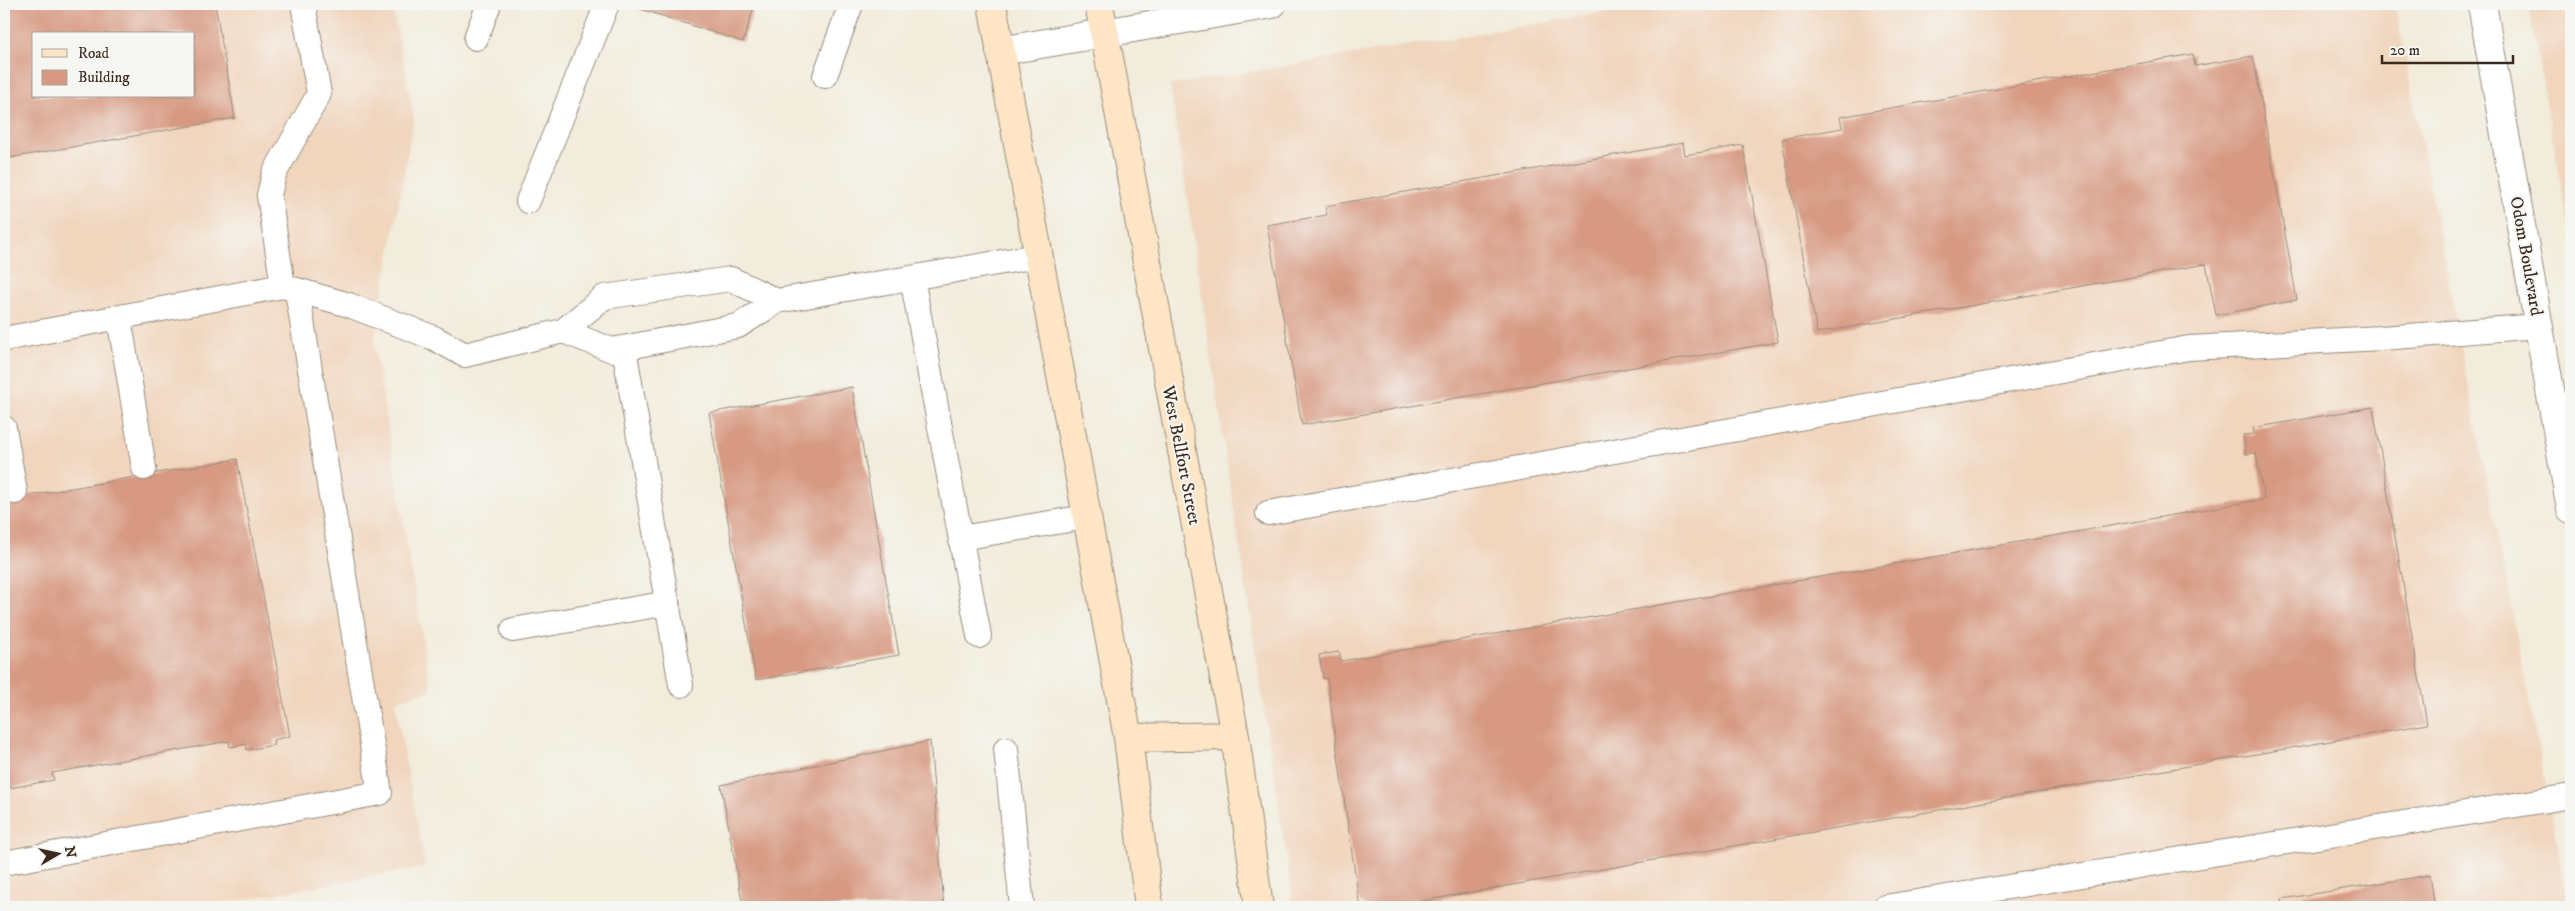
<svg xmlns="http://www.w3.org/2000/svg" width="2575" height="911" font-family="'IM FELL DW Pica',serif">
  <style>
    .built { fill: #f1d5bd; fill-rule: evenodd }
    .building { fill: #d79981; fill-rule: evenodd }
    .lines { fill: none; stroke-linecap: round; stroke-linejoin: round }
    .lane-casing { stroke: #968b7c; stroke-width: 26 }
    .street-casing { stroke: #968b7c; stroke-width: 30 }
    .secondary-casing { stroke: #968b7c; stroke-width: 30 }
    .lane { stroke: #fff; stroke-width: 24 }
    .street { stroke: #fff; stroke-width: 28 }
    .secondary { stroke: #fde5c5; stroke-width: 28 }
    .labels { text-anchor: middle; stroke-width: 4; stroke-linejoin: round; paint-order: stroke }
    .street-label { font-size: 18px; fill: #3b2a1e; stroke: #f6f6f2 }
  </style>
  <rect width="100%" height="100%" fill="#f6f6f2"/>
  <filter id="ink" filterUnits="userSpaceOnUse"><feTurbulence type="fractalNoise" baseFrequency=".02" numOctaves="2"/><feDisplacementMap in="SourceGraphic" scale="10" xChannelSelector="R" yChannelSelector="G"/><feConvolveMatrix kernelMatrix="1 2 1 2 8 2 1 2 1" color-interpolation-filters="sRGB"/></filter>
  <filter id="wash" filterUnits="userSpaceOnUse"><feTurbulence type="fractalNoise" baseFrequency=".0096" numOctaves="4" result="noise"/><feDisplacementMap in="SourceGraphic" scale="20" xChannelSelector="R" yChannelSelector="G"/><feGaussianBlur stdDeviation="1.12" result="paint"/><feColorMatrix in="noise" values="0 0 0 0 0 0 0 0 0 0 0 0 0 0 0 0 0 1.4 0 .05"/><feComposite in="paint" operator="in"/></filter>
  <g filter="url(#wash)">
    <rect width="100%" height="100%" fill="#f2ecdb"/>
    <!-- built -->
    <path class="built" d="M4,4H392L414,117L374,343L431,690L395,701L425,867L201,907H4ZM34,34H194V96H34Z
      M1655,4H2395L2569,907H1294L1170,85Z
      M2528,4H2571V238Z"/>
    <g id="blocks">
      <!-- building -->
      <path class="building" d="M4,4H215L235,118L4,159ZM34,34H194V96H34Z
        M625,4H755L743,42Z
        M2193,54L2195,66L2253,56L2297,300L2216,315L2206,264L1817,333L1782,139L1842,128L1840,117Z
        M1683,143L1685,155L1743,145L1778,342L1302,425L1267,225L1327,215L1325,206Z
        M852,387L899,655L756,680L709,413Z
        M2373,407L2427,724L1399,905L1367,907L1359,902L1327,679L1323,678L1319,655L1339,652L1341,661L2264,499L2256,453L2246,454L2243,435L2254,434L2253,428Z
        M237,459L290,736L273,740L274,745L247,750L246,744L230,747L229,741L52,773L54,780L4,789V500Z
        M930,741L944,907H743L721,785Z
        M2430,875L2435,907H2283L2282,899Z"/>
    </g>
  </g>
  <g filter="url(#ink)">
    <use href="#blocks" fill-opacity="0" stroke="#968b7c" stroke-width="1"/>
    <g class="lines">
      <!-- lane casing -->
      <g class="lane-casing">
        <path id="lane" d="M476,38L489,4
          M825,76L851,4
          M528,201L607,4
          M912,278L979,636
          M283,286L269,195L274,174L319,94L303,4
          M119,317L144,468
          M563,331L612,350L738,326L777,301L1037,256
          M4,339L283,286L349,305L434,338L465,355L563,331L604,297L731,279L777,301
          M624,348L681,685
          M4,428L15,492
          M1268,513L2189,348L2382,338L2539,326
          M961,538L1086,517
          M513,630L668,603
          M1006,749L1022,907
          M4,863L380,793L297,291
          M1885,907L2571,796"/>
      </g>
      <!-- street casing -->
      <g class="street-casing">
        <path id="street" d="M2482,4L2571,509
          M1000,51L1272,4"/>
      </g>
      <!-- secondary casing -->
      <g class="secondary-casing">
        <path id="secondary" d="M992,4L1128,738L1149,907
          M1099,4L1235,736L1259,907
          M1128,738L1235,736"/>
      </g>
      <!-- lane -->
      <use href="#lane" class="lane"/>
      <!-- street -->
      <use href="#street" class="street"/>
      <!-- secondary -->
      <use href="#secondary" class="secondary"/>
    </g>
  </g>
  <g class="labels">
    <!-- street labels -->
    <g class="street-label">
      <text transform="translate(2527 256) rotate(80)" y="6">Odom Boulevard</text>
      <text transform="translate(1182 455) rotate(79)" y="6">West Bellfort Street</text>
    </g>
  </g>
  <!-- margin -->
  <rect width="2575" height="911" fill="none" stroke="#f6f6f2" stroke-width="20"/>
  <!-- legend -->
  <rect x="32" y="32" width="162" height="65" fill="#f6f6f2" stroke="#aba49d"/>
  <rect x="42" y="49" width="25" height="8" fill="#fde5c5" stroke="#aba49d"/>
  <text x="78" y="58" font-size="15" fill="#3b2a1e">Road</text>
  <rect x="42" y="70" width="25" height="15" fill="#d79981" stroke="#aba49d"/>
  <text x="78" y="82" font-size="15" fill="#3b2a1e">Building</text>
  <!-- north arrow -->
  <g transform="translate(58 854) rotate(81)" stroke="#f6f6f2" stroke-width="4" paint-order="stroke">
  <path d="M0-4L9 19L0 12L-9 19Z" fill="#3b2a1e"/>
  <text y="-8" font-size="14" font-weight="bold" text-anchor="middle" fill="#3b2a1e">N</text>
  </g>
  <!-- scale -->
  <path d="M2382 55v8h131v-8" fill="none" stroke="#3b2a1e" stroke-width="2.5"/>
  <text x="2390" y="55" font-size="15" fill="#3b2a1e" stroke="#f6f6f2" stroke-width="4" paint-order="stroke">20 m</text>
</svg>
